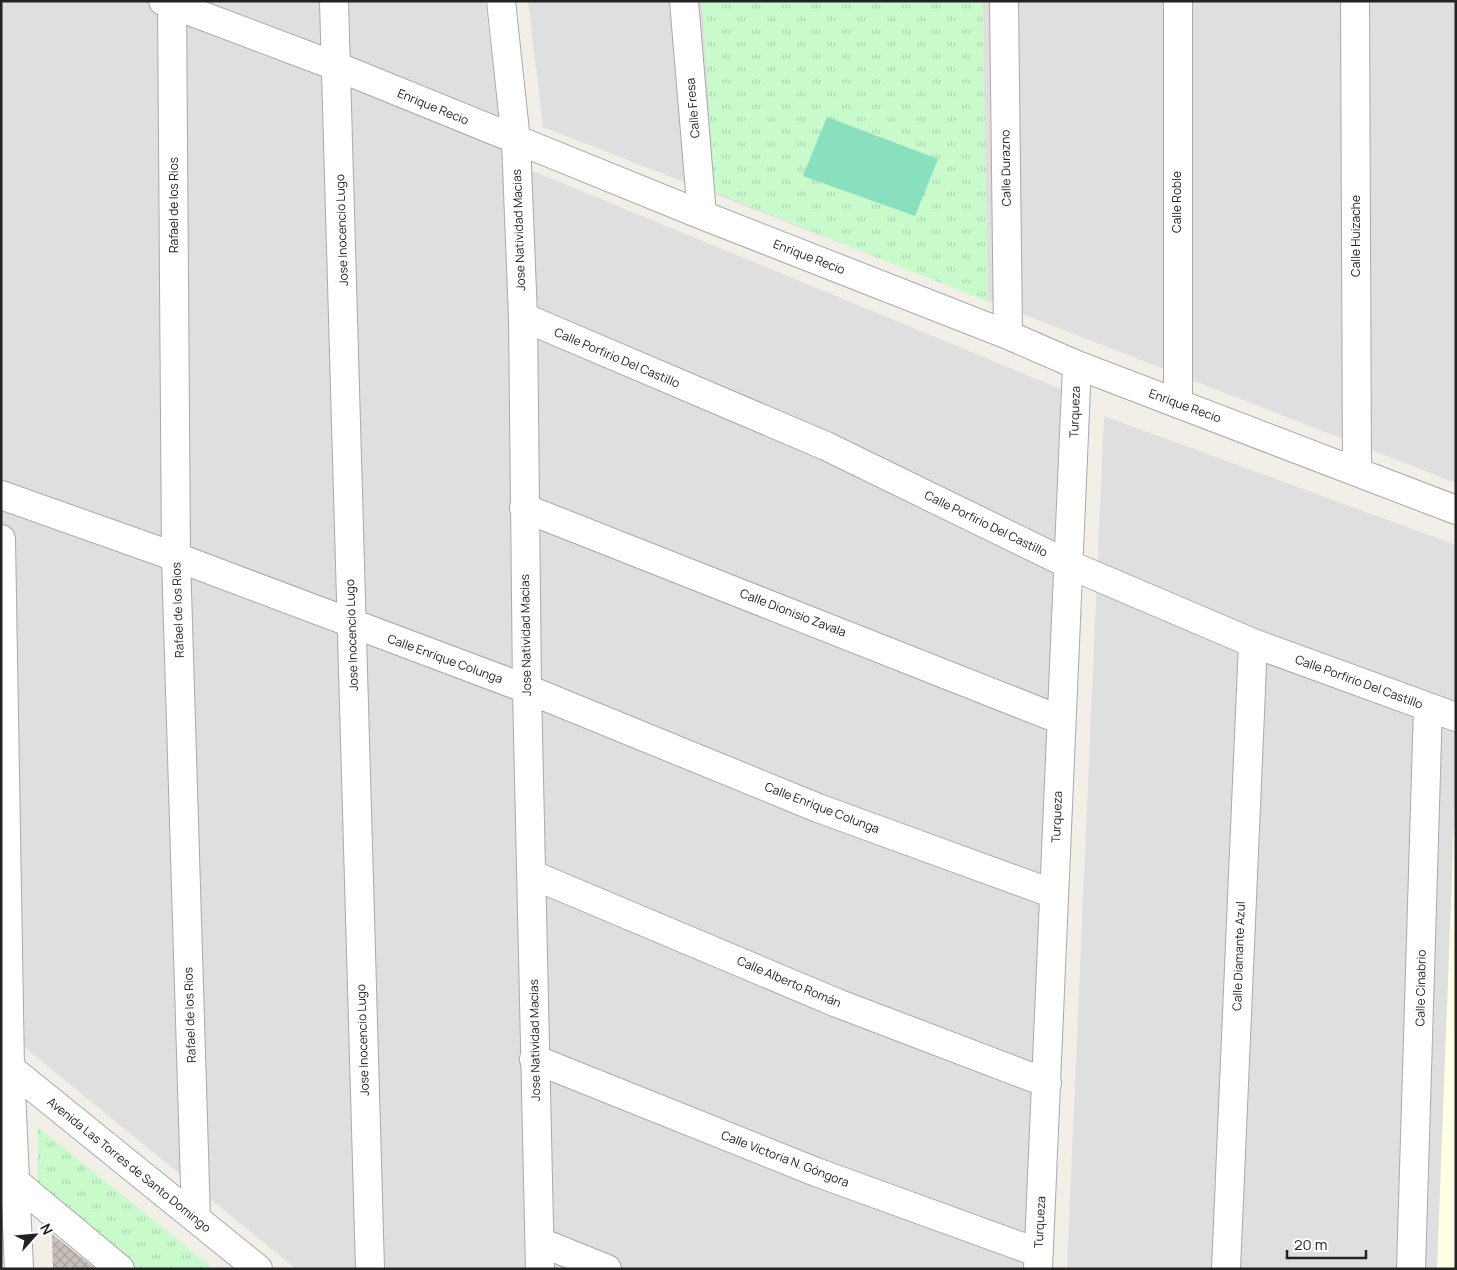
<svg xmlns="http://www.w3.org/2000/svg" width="1457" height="1270" font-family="Manrope,sans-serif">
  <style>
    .residential { fill: #e0dfdf }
    .education { fill: #ffffe5 }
    .park { fill: url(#park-tufts) }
    .pitch { fill: #88e0be }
    .building { fill: url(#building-cross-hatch); filter: url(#shadow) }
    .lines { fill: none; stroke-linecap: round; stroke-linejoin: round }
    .minor-casing { stroke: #a9a9a9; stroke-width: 30 }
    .minor { stroke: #fff; stroke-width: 28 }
    .labels { text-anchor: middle; stroke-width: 4; stroke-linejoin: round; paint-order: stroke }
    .street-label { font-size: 12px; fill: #222; stroke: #fff }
  </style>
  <defs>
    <pattern id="park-tufts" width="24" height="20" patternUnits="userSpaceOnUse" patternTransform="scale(1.25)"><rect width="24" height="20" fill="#c8facc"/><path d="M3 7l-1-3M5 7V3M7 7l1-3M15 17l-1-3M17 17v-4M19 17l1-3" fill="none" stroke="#acd6af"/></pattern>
    <pattern id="building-cross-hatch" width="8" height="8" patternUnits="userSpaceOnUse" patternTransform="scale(1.25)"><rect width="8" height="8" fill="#c7bfb8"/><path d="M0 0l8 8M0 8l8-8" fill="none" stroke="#aba49e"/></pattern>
    <filter id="shadow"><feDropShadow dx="4.5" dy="4.5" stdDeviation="0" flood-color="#0004"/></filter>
  </defs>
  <rect width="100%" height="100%" fill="#f2efe9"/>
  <!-- residential -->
  <path class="residential" d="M1,1H485L504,159L1061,389L1025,1269H296L1,1028Z
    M528,1H1456V483L543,127Z
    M1104,416L1456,545V1269H1067Z"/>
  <!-- education -->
  <path class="education" d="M1456,772V1269H1437Z"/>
  <!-- park -->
  <path class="park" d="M702,1H983L988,302L715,192Z
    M38,1127L214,1269H136L37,1189Z"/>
  <!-- pitch -->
  <path class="pitch" d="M827,117L938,159L915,216L803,176Z"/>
  <!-- building -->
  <path class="building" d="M52,1234L96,1269H53Z"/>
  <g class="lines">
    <!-- minor casing -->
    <g class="minor-casing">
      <path id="minor" d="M163,1L338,67L702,215L1008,335L1077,365L1456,510
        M172,1L176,557L196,1219
        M334,1L370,1269
        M501,1L516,141L523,317L527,689L540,1269
        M684,1L702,215
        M1004,1L1008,335
        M1355,1L1357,470
        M523,317L826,446L1070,565L1253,643L1456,717
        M1178,402V1
        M1,495L176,557L527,689L818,808L1054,894
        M524,508L1061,720
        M1,539L10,1068L19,1269
        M533,875L837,1003L1047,1083
        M534,1059L816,1172L1039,1253
        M1,1061L258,1269
        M6,1174L120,1269
        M540,1242L607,1269
        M1038,1269L1077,365
        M1226,1269L1253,643
        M1411,1269L1428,707"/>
    </g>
    <!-- minor -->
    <use href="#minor" class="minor"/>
  </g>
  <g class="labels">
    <!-- street labels -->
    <g class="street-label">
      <text transform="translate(433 107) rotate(22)" y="4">Enrique Recio</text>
      <text transform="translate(693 108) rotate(-95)" y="4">Calle Fresa</text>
      <text transform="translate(1006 168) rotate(-91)" y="4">Calle Durazno</text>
      <text transform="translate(1177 202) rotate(-90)" y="4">Calle Roble</text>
      <text transform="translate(174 205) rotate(-90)" y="4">Rafael de los Rios</text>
      <text transform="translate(342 230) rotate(-92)" y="4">Jose Inocencio Lugo</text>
      <text transform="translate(519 230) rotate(-92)" y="4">Jose Natividad Macias</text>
      <text transform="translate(1356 236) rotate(-90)" y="4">Calle Huizache</text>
      <text transform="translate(809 257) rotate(21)" y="4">Enrique Recio</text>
      <text transform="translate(617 358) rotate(23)" y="4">Calle Porfirio Del Castillo</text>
      <text transform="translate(1185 406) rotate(20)" y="4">Enrique Recio</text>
      <text transform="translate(1075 412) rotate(-88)" y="4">Turqueza</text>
      <text transform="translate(986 524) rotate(26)" y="4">Calle Porfirio Del Castillo</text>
      <text transform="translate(178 610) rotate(-92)" y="4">Rafael de los Rios</text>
      <text transform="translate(793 613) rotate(21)" y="4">Calle Dionisio Zavala</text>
      <text transform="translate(352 635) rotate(-92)" y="4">Jose Inocencio Lugo</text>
      <text transform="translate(526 635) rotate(-91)" y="4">Jose Natividad Macias</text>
      <text transform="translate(445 659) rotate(20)" y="4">Calle Enrique Colunga</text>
      <text transform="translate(1359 682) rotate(20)" y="4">Calle Porfirio Del Castillo</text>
      <text transform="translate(822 808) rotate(21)" y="4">Calle Enrique Colunga</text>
      <text transform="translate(1057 817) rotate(-88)" y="4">Turqueza</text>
      <text transform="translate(1239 956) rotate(-88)" y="4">Calle Diamante Azul</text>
      <text transform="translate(789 982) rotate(23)" y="4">Calle Alberto Román</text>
      <text transform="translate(1421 988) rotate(-89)" y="4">Calle Cinabrio</text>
      <text transform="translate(190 1015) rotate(-92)" y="4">Rafael de los Rios</text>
      <text transform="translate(363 1040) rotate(-92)" y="4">Jose Inocencio Lugo</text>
      <text transform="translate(535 1040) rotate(-91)" y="4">Jose Natividad Macias</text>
      <text transform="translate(785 1159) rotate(21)" y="4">Calle Victoria N. Góngora</text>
      <text transform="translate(129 1165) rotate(39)" y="4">Avenida Las Torres de Santo Domingo</text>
      <text transform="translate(1040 1222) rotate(-87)" y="4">Turqueza</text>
    </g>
  </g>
  <!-- border -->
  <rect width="1457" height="1270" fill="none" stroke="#222222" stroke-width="5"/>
  <!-- north arrow -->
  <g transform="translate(35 1235) rotate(63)" stroke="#ffffff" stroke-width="4" paint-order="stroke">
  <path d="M0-4L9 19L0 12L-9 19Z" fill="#222222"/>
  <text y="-8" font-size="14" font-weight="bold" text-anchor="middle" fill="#222222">N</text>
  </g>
  <!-- scale -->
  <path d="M1287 1250v8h79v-8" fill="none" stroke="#222222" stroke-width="2.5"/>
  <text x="1294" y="1250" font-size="15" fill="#222222" stroke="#ffffff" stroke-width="4" paint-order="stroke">20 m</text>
</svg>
